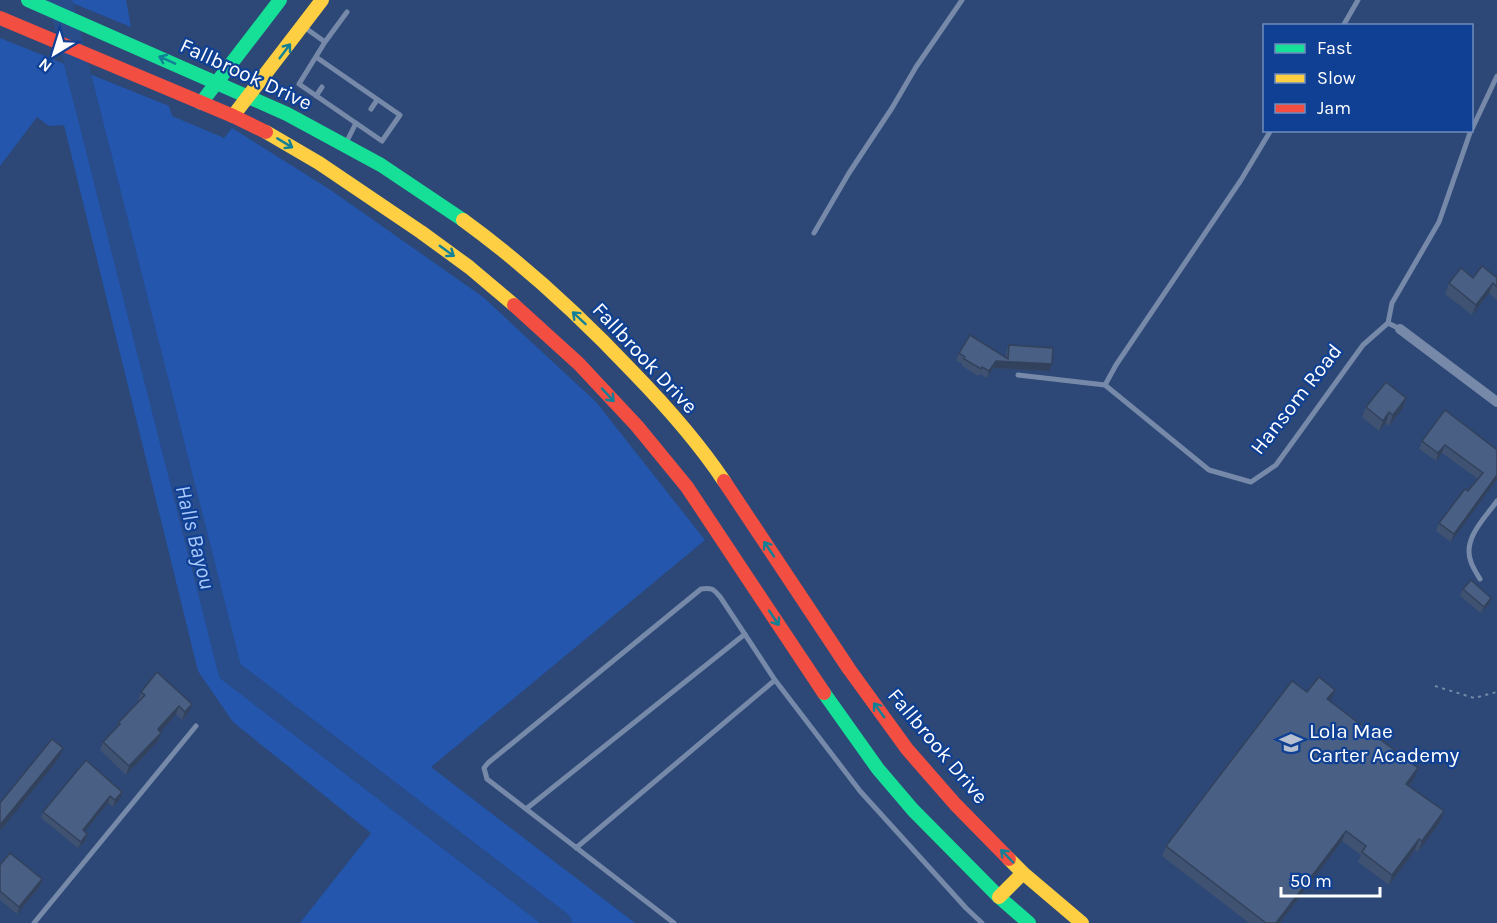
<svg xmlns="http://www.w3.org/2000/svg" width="1497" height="923" font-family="Karla,sans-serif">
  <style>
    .green { fill: #2356ac }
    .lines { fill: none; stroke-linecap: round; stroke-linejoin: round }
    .river { stroke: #294c8a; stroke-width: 24 }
    .path { stroke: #7689a9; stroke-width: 2; stroke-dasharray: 3 4.5; stroke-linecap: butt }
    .lane { stroke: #7689a9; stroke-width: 5 }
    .street { stroke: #7689a9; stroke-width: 10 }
    .fast { stroke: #16e098; stroke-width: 14 }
    .slow { stroke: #ffcf43; stroke-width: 14 }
    .jam { stroke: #f24e42; stroke-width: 14 }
    .wall { fill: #3f5272 }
    .shaded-wall { fill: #33425c }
    .building { fill: #495f84; stroke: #33425c; stroke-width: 1.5 }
    .oneway { stroke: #128096 }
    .labels { text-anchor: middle; stroke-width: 4.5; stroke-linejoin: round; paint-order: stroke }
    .street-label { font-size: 21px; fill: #fff; stroke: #0f4094 }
    .poi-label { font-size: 21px; fill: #fff; stroke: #0f4094; text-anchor: start }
    .water-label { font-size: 22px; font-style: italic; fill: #a9c8fb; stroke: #0f4094 }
  </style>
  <rect width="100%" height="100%" fill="#2d4876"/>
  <!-- green -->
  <path class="green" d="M65,0H126L131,27Z
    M0,38L169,106L172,116L224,138L232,128L332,191L483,297L596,402L705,540L431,767L635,923H300L371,833L233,722L198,671L64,125L49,126L37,117L0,166Z"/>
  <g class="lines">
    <!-- river -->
    <path class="river" d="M60,0L230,671L560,923"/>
    <!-- path -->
    <path class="path" d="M1435,686L1474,698L1497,692"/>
    <!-- lane -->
    <path class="lane" d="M1343,26L1358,0
      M304,27L325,42L347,12
      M316,57L400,115L382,141L299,84L325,42
      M316,96L322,87
      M371,109L377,100
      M1472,129L1497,76
      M346,143L356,123
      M814,233L849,173L892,108L916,67L962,0
      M1388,323L1392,303L1439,222L1471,130
      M1018,375L1105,385L1209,470L1251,482L1276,465L1363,345L1388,323L1400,329
      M1105,385L1116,365L1241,180L1271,130
      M1480,579C1477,574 1473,568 1471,562C1462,539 1485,518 1497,501
      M526,809L745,634
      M576,848L775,680
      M34,923L196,726
      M674,923L487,779L484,768L488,763L701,589C713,587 714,590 721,598L775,680L860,791L966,908L982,923"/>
    <!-- street -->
    <path class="street" d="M1400,329L1497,402"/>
    <!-- fast -->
    <path class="fast" d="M28,0L287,114L381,165L463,220
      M201,103L280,0
      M824,693L878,769L913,810L999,897L1029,923"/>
    <!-- slow -->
    <path class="slow" d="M233,116L322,0
      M266,132L319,163L421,232L469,267L514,305
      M463,220C525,265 581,317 633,372C666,406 698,442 724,481
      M1009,859L1023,873L1082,923
      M999,897L1023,873"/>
    <!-- jam -->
    <path class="jam" d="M0,18L233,116L266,132
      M514,305L579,364L637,426L687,487L824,693
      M724,481L849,669L907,749L955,804L1009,859"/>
  </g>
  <!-- wall -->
  <path class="wall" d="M1497,276V300L1489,293L1472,315L1445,294L1449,283L1473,278L1496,277Z
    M1009,345L1052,364L1049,371L993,368L987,378L980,374L978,376L962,366V364L956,360L959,353L1006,358V352Z
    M1406,398L1403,408L1389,426L1386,423L1379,431L1362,417L1366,407Z
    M1422,441L1497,450L1451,542L1436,531L1439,523L1478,479L1442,453L1436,461L1419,449Z
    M1463,589L1491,598L1489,604L1481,613L1460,596Z
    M157,672L189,712L182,720L176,714L160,732L161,733L158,741L126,775L100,750L103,742L116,728L118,723L139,701L138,700L141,692Z
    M1335,690L1330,701L1414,779L1409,786L1440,822L1418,852L1415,850L1389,885L1358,862L1361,855L1342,841L1280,923H1249L1162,856L1166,846L1307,692Z
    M86,760L120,799L113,807L108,803L84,832L87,834L85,841L78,848L41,818L43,812Z
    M0,865L40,886L17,914L0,900Z"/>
  <!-- shaded-wall -->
  <path class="shaded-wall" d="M1493,283L1489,293L1472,315L1476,305Z
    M996,361L1052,364L1049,371L993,368L987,378L989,371Z
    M1406,398L1403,408L1389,426L1393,415Z
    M1389,412L1386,423L1379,431L1383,421Z
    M1445,445L1442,453L1436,461L1438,453Z
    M1497,475V479L1451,542L1454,534Z
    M1491,598L1489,604L1481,613L1484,607Z
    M1335,690L1331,700L1323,709L1327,699Z
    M192,704L189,712L182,720L185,712Z
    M179,706L176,714L155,738L158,729Z
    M161,733L158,741L126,775L129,766Z
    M63,748L59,758L0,831V825Z
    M1418,768L1414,779L1402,794L1406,784Z
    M122,792L120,799L113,807L115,800Z
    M110,796L108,803L80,837L83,830Z
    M1444,811L1440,822L1418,852L1422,841Z
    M1346,831L1342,841L1280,923H1276Z
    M87,834L85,841L78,848L81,842Z
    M1419,839L1415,850L1389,885L1392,875Z
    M42,879L40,886L17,914L19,907Z"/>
  <!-- building -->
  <path class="building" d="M1482,266L1496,277L1497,276V287L1493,283L1476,305L1449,283L1461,268L1473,278Z
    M970,335L1008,359L1009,345L1053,348L1052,364L996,361L989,371L982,367L981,369L964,359L965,357L959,353Z
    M1386,382L1406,398L1393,415L1389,412L1383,421L1366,407Z
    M1445,410L1497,450V475L1454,534L1439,523L1465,489L1468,491L1483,473L1445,445L1438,453L1422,441Z
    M1471,580L1491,598L1484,607L1463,589Z
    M157,672L192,704L185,712L179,706L158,729L161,733L129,766L103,742L120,724L118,723L145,695L141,692Z
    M1319,677L1335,690L1327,699L1418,768L1406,784L1444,811L1422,841L1419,839L1392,875L1362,852L1366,846L1346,831L1276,923H1266L1166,846L1292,681L1307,692Z
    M52,739L63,748L0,825V803Z
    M86,760L122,792L115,800L110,796L83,830L87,834L81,842L43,812Z
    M10,853L42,879L19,907L0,891V865Z"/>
  <!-- one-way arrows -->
  <defs><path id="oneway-shaft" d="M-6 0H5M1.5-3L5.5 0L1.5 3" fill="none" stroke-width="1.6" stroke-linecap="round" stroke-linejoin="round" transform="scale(1.5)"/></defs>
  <g class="oneway">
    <use href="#oneway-shaft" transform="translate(285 51) rotate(-53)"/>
    <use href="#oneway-shaft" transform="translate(167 60) rotate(-156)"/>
    <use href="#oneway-shaft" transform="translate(285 143) rotate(31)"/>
    <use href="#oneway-shaft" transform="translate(447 251) rotate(36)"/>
    <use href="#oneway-shaft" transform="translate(579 318) rotate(-137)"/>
    <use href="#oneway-shaft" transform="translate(608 395) rotate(47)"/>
    <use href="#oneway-shaft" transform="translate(769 549) rotate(-124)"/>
    <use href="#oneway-shaft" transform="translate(774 618) rotate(56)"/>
    <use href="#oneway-shaft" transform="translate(879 710) rotate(-126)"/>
    <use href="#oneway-shaft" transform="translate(1007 856) rotate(-134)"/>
  </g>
  <!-- icons -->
  <defs>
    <g id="school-bare" transform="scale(1.8)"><path d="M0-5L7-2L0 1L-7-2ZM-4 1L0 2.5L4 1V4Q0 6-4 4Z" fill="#b6bfcf" stroke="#0f4094" stroke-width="2.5" paint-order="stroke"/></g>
  </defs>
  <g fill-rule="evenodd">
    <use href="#school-bare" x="1291" y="743"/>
  </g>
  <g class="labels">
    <!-- street labels -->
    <g class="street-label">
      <text transform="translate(246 74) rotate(25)" y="7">Fallbrook Drive</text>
      <text transform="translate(645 358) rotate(47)" y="7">Fallbrook Drive</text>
      <text transform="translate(1296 399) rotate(-52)" y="7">Hansom Road</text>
      <text transform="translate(938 746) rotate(50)" y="7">Fallbrook Drive</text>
    </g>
    <!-- poi labels -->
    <g class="poi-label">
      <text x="1309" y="738">Lola Mae<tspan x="1309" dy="24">Carter Academy</tspan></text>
    </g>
    <!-- water labels -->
    <g class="water-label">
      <text transform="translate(196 537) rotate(76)" y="8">Halls Bayou</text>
    </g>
  </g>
  <!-- legend -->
  <rect x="1263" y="24" width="210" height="108" fill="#0f4094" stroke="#6f8cbf" stroke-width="1.5"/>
  <rect x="1275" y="44" width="30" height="9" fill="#16e098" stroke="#6f8cbf" stroke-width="1.5"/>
  <text x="1317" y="54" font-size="18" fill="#ffffff">Fast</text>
  <rect x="1275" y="74" width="30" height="9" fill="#ffcf43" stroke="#6f8cbf" stroke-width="1.5"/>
  <text x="1317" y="84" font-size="18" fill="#ffffff">Slow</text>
  <rect x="1275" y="104" width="30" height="9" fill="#f24e42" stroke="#6f8cbf" stroke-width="1.5"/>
  <text x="1317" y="114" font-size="18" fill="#ffffff">Jam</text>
  <!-- north arrow -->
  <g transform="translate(54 54) rotate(218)" stroke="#0f4094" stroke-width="4.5" paint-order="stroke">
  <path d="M0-4.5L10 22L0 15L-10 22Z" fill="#ffffff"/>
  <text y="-9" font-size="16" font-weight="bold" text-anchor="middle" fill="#ffffff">N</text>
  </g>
  <!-- scale -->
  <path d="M1281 887v9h99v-9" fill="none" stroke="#ffffff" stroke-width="3"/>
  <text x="1290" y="887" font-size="18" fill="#ffffff" stroke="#0f4094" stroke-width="4.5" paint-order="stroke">50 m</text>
</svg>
